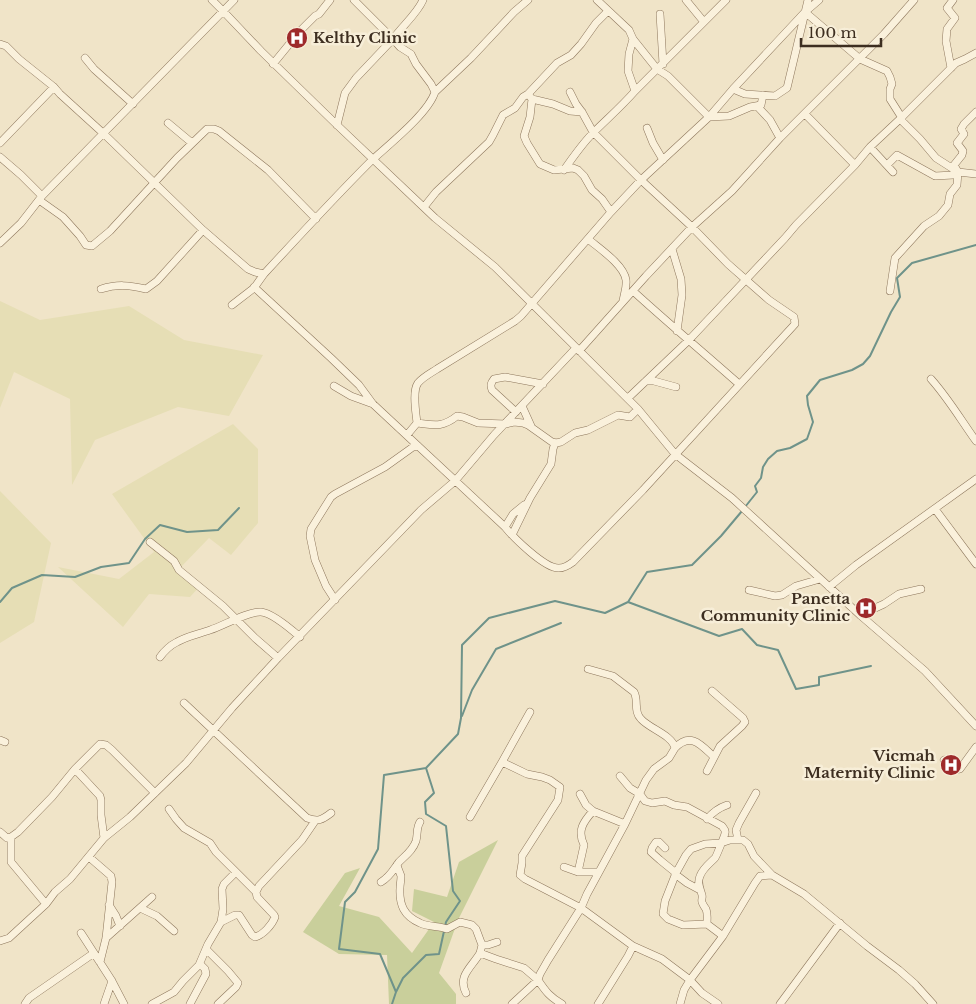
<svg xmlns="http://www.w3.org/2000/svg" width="976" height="1004" font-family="'Libre Baskerville',serif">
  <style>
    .farmland { fill: #e6deb5 }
    .green { fill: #c9cf9b }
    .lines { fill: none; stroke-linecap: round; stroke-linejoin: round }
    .stream { stroke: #6f938a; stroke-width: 2 }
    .minor-casing { stroke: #8d765c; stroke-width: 8 }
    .minor { stroke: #faf1dc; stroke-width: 7 }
    .labels { text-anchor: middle; stroke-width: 5; stroke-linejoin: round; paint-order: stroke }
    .poi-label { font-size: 15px; font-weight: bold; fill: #3d2e20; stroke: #f7eed8; text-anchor: end }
  </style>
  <rect width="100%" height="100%" fill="#f0e4c8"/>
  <!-- farmland -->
  <path class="farmland" d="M0,301L40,320L129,306L184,340L263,355L229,416L178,407L95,440L72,485L70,399L14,372L0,408Z
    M233,424L258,449V523L231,555L209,538L180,568L200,586L190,597L149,594L123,627L58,567L119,579L154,552L112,494Z
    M0,491L51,543L34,622L0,643Z"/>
  <!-- green -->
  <path class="green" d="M498,840L458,920L439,973L456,994V1004H389L387,955L339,954L303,932L345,873L360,868L339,906L379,917L412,953L434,922L412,911L414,889L447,897L459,862Z"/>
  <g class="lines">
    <!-- stream -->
    <path class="stream" d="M745,507L757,492L755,486L761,478L763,467L768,459L777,451L790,448L807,439L813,422L808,405L807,396L820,380L852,370L863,364L870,356L891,312L900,297L897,278L912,263L976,245
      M0,602L12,588L42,575L75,577L101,567L129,563L145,539L160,525L187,532L218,530L239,508
      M628,602L647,572L692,565L721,536L742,511
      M462,716L472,690L496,649L561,623
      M396,992L403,978L426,955L439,954L446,922L460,901L453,891L446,826L426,814L425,802L434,793L426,768
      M392,1004L396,992L380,954L339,949L345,902L355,892L378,849L384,775L426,768L458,734L461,718L462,645L489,618L555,601L605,613L628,602L719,636L742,629L757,645L778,650L796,689L819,685V677L871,666"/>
    <!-- minor casing -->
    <g class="minor-casing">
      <path id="minor" d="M212,0L224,12L261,51L337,125L435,218L495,267L638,409L675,454L732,498L860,615L925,671L976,726
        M597,0L629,30L633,39L657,69L668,76L709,117L729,116L750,107L761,105L763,95
        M686,0L704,22
        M805,12L860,59L887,71L890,77L892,84L890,89V99L902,118
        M660,14L663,64
        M0,44L6,46L19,59L54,87
        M85,58L94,69L133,104
        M273,64L300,31L315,16L319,14L330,0
        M951,68L946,41L947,29L955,18L947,8L953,0
        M733,89L745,94L775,96L787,88L808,0
        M635,91L726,0
        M435,92L471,58L514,12L528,0
        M528,94L532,99L530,117L524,136L527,143L540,164L554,170L573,168L578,170L584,176L592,190L602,199L611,212
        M532,99L553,104L570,111L582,112
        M757,106L770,120L780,138
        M805,114L855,165
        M900,119L920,139L936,158L958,172L976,174
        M168,123L192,143
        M337,125L345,93L356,78L393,39L354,0
        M647,128L653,143L663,160
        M0,143L54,87L60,94L104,134L203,230L248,269L255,272L264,274C299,236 334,198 370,162C388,145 428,114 435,92L431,84L416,64L411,54L400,47L393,39C402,26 417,14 423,0
        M870,147L893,172
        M0,157L21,175L42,196
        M887,165L897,155L935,176L953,175L958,172
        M564,170C573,157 582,144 593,133C607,119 622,106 635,91L628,71L629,54L633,39
        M39,200L63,217L80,236L86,245L92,246L110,231L177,158L207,129H214L219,131L268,170L316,219
        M424,207L436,192L489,142L493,135L503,115L515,108L523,97L528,94L557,63L571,55L581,44L596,23L608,11
        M588,239C600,249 624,265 626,280C627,287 624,294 623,301
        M0,243L21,223L42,196L234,0
        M672,249L681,279L682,295L677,331
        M254,287L331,358L359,385L373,404L505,527C513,537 545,569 559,568C564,568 569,565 573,562L643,490L795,324L794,317L769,300L728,264L692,227L641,180L709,117L733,89L805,12L819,0
        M101,289C117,284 129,285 146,289L157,281L203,230
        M633,291C668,323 704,353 739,384
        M890,291L895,258L924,226L939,216L948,205L950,194L957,185L958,172L954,165L962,155L963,151L957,143L964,134L961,129L964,124L976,112
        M232,305L254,288L264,274
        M579,351L646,276L692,227L732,191L780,138L884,34L914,0
        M931,379C948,398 961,420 976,441
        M646,381H654L676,387
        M334,386L351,396L373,404
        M628,398L689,340L785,238L796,225L855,165L870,147L900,119L956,63L965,59L976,53
        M522,406L531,426
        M516,412L492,390C490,385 491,383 494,379L505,377L543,384
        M417,423C416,413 412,391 418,383C423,377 431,373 437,369L515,321L521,316L611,212L641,180L593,132L582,112L576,104L570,92
        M407,435L417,423C434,425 442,428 457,416L463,417L478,423L506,424L514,422L523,423L528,425L552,442L556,443L561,442L575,433L588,430L618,415L630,417L638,409
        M935,509L976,564
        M505,527L513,514L524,505
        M512,535L530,498L551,464L553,449L555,443
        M150,542L174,561L179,570L223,606L255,638L278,658
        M829,587L856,565L976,479
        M749,590L775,596L782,595L796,586L820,579
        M335,600L326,586L315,560L310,536L311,529L331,497L335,494L385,467L413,447L418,446
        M860,615L884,604L899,594L921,589
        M160,657C165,650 169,646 177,642C187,636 199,634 210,630C223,626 248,611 261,612C272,613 292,630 300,637
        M588,669L613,676L634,692C639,701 633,711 641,719C650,729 672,735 675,748L669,758L654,769L646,780L625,824L599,872
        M184,703L307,818C318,822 322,820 331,813
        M0,740L5,742
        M675,748C691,731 702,746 714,757
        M944,760C948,766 953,771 960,769L976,747
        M502,762L527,774L542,777L550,780L560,787L558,800L522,856V863L520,875L525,879L581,908L633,946L662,959L690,980L702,993L718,1004
        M75,769L100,796L101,800V815L104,838
        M707,771L720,746L742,726L745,722L743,718L712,691
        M620,776L630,788L640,794L645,801L652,803L665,801L674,805L687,807L722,826C724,829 726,830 725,833C725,835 716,857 715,858C709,864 703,868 700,876C697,883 700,888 702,895C703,897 701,900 702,902C702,903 705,908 706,909C708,914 707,919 707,924
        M580,794L586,805L593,811L625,824
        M169,809L176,819L184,828L210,843L216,852L256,892
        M470,817L502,762L530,712
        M707,819C713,812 718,808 727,805
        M0,832L7,838L11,837L18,832L52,797L75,769L100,744L106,745L112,750L155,793
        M11,837V862L46,904
        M738,840L736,830L739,823L756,793
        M665,848L659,842H656L652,848L651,852L660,860L676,873
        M89,857L111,876L112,882L106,938L100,962
        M397,865C398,869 400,873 401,876C401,880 400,885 400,888C399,905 404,916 420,923C428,927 439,926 447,929L460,922L472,925L476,929L482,945L480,953
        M578,872L584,845C577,831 583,822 593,811
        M675,874L687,883L700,890
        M381,882C390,877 393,870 399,862C406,855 413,850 416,841C418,834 416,828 420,822
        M109,905L116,916L120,926
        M140,908L157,916L174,931
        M221,922L235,915H239L252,935L255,937C263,935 272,925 275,917L274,915L257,897L256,892L259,886L302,840L315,821
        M81,933L112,981L124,1004
        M723,936L707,924L683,925L668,919L663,914L665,901L676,873L686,855L691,849L705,844L721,843L730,840H743L748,844L754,856L772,875L804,894L867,946L899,970L915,984L933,1004
        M106,938L152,897
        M0,941L9,938L46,904L55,892L70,879L104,838L130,817L186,763L232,708L278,658L421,510L455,481L494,435L576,348
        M482,945H488L497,942
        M207,950L228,971L238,983L236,987L218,1004
        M466,993C457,976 472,967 480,953L496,959L524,968L538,980L512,1004
        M25,1004L29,998L94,953
        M104,1004L112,981
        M152,1004L174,992L183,981L199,965L208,944L221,922L223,909L222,889L224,884L236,872
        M190,1004L206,974L205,969L200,964
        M562,1004C550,997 546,992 538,980L540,974L548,960L581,908L587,894L599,872H578L564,867
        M598,1004L628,956L633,946
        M680,1004L684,990L690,980L723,936L755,883L760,876L772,875
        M780,1004L840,923"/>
    </g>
    <!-- minor -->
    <use href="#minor" class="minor"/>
  </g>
  <!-- icons -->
  <defs>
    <g id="hospital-disc" transform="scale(1.125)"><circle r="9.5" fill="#9e2a2b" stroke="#f7eed8"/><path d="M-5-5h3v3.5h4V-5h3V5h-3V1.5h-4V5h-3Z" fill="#fff"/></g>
  </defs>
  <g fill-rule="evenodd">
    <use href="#hospital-disc" x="297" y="38"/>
    <use href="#hospital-disc" x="866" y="608"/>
    <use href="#hospital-disc" x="951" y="765"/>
  </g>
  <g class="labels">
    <!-- poi labels -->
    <g class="poi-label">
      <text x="313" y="43" text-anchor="start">Kelthy Clinic</text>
      <text x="850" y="604">Panetta<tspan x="850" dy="17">Community Clinic</tspan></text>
      <text x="935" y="761">Vicmah<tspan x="935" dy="17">Maternity Clinic</tspan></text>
    </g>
  </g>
  <!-- scale -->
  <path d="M801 38v8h80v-8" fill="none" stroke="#3d2e20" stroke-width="2.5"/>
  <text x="808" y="38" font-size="15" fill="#3d2e20" stroke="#f7eed8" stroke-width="4" paint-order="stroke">100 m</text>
</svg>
